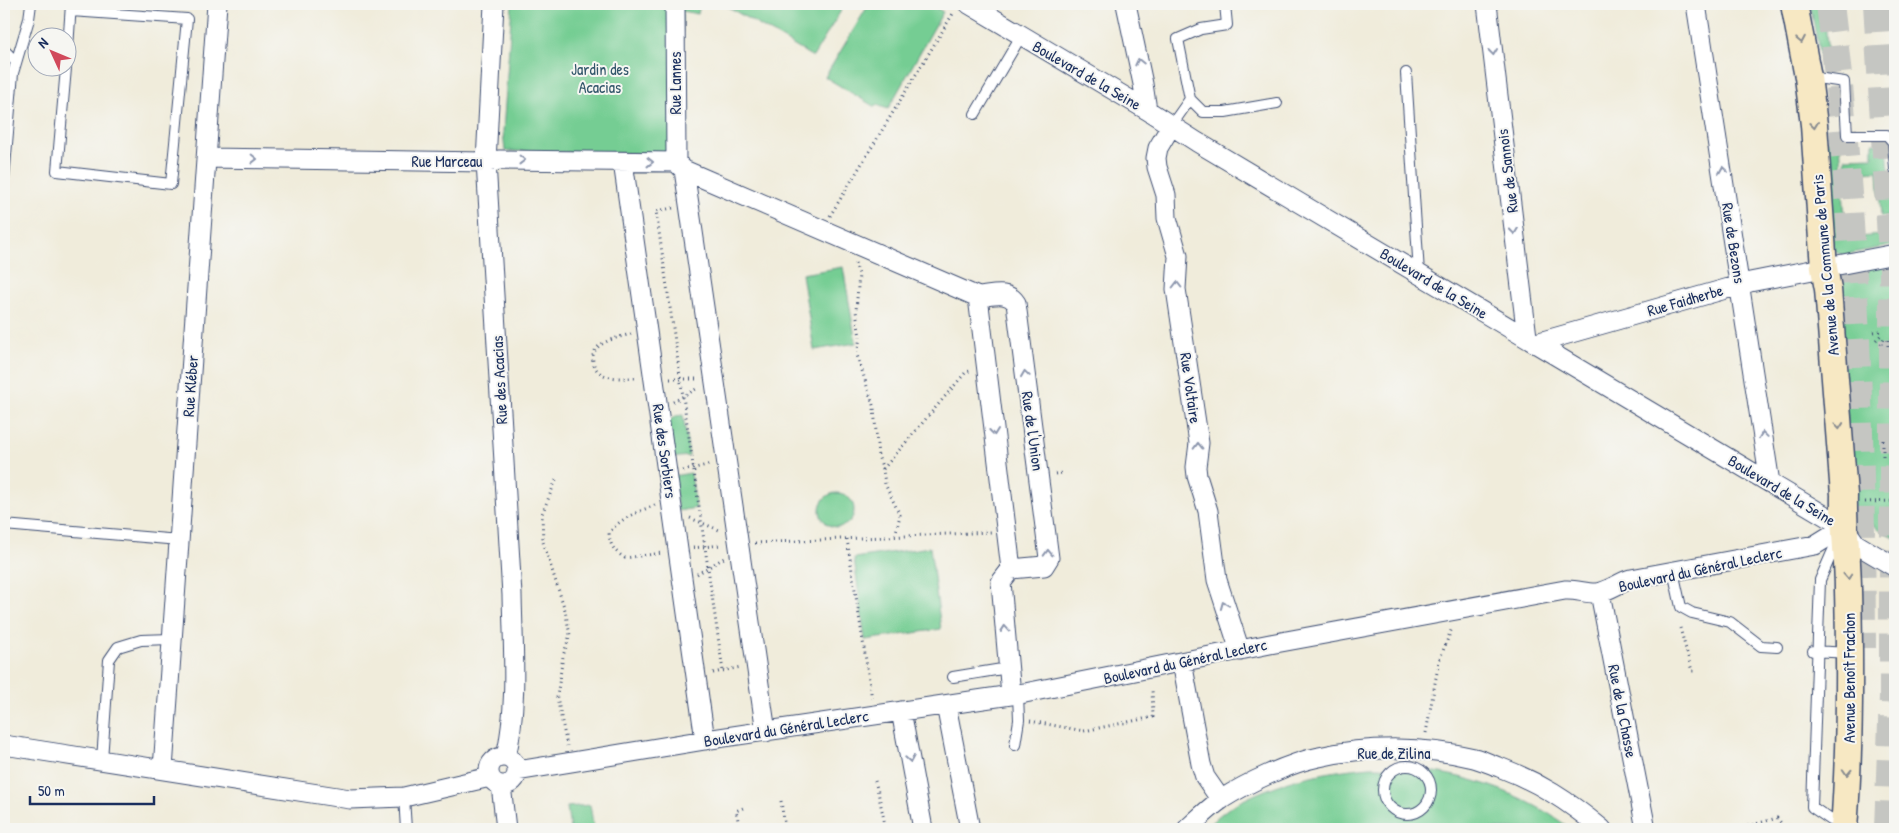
<svg xmlns="http://www.w3.org/2000/svg" width="1899" height="833" font-family="'Patrick Hand',sans-serif">
  <style>
    .green { fill: #75cd93; stroke: #487e78 }
    .lines { fill: none; stroke-linecap: round; stroke-linejoin: round }
    .highway-tunnel { stroke: #c5c6c2; stroke-width: 28; stroke-dasharray: 28 14; stroke-linecap: butt }
    .lane-casing { stroke: #3b4b71; stroke-width: 12 }
    .street-casing { stroke: #3b4b71; stroke-width: 21 }
    .secondary-casing { stroke: #3b4b71; stroke-width: 29 }
    .path { stroke: #3b4b71; stroke-width: 3; stroke-dasharray: 1 4; stroke-linecap: butt }
    .lane { stroke: #fff; stroke-width: 10 }
    .street { stroke: #fff; stroke-width: 19 }
    .secondary { stroke: #f7e8c3; stroke-width: 26 }
    .oneway { stroke: #898c90 }
    .oneway2 { stroke: #8d97ae }
    .labels { text-anchor: middle; stroke-width: 4; stroke-linejoin: round; paint-order: stroke }
    .park-label { font-size: 16px; fill: #32566b; stroke: #f6f6f2 }
    .street-label { font-size: 16px; fill: #1b2f5e; stroke: #f6f6f2 }
  </style>
  <rect width="100%" height="100%" fill="#f6f6f2"/>
  <filter id="ink" filterUnits="userSpaceOnUse"><feTurbulence type="fractalNoise" baseFrequency=".02" numOctaves="2"/><feDisplacementMap in="SourceGraphic" scale="10" xChannelSelector="R" yChannelSelector="G"/><feConvolveMatrix kernelMatrix="1 2 1 2 8 2 1 2 1" color-interpolation-filters="sRGB"/></filter>
  <filter id="wash" filterUnits="userSpaceOnUse"><feTurbulence type="fractalNoise" baseFrequency=".0096" numOctaves="4" result="noise"/><feDisplacementMap in="SourceGraphic" scale="20" xChannelSelector="R" yChannelSelector="G"/><feGaussianBlur stdDeviation="1.12" result="paint"/><feColorMatrix in="noise" values="0 0 0 0 0 0 0 0 0 0 0 0 0 0 0 0 0 1.4 0 .05"/><feComposite in="paint" operator="in"/></filter>
  <g filter="url(#wash)">
    <rect width="100%" height="100%" fill="#f0ecdb"/>
    <!-- green -->
    <path class="green" d="M512,4H700L698,14L682,11V154L505,151L503,132Z
      M723,4H845L813,57Z
      M869,4H930L943,12L888,109L877,105L875,107L825,77Z
      M1810,4H1824L1829,73L1822,66Z
      M1840,140L1846,238L1882,235V227L1895,226V245L1842,255L1837,253L1832,247L1824,141Z
      M1873,143L1883,144C1893,157 1883,166 1895,179V216L1881,217L1878,171L1846,173L1845,158L1873,157Z
      M1895,263V538L1854,514L1837,276L1840,273Z
      M843,267L856,343L814,350L802,274Z
      M683,415L689,456L670,458L665,423L676,416Z
      M691,473L696,508L678,511L673,476Z
      M820 510a17 17 0 1 1 34 0a17 17 0 1 1-34 0Z
      M930,547L941,629L865,640L854,558Z
      M1371,767C1443,767 1513,785 1571,829H1204C1213,821 1223,811 1234,805C1276,781 1324,771 1371,767Z
      M590,805L594,829H570L567,807Z"/>
  </g>
  <g filter="url(#ink)">
    <g class="lines">
      <!-- highway-tunnel -->
      <path class="highway-tunnel" d="M1830,4C1856,217 1861,433 1862,648
        M1877,4L1893,271V696L1888,829"/>
      <!-- lane casing -->
      <g class="lane-casing">
        <path id="lane" d="M68,48L71,4
          M4,50L16,62
          M66,68L57,171L171,184L187,19L71,11
          M1406,73L1419,273
          M1810,77L1844,82L1847,135H1887L1893,142L1895,169
          M1190,99L1203,112H1225L1277,103
          M975,114L1021,36
          M1171,126L1190,99L1178,39L1201,29L1227,25L1225,4
          M4,179L13,73L29,19L31,4
          M4,525L179,540
          M1838,539L1820,580L1812,807L1831,820L1844,825
          M1673,571L1681,607L1692,613L1730,622L1761,646L1777,647
          M1813,651L1849,653
          M953,677L1008,668
          M1015,745L1019,720L1018,694
          M102,760L109,660L118,647L141,640L171,639
          M1383 790a24 24 0 1 1 48 0a24 24 0 1 1-48 0Z
          M404,797L406,829"/>
      </g>
      <!-- street casing -->
      <g class="street-casing">
        <path id="street" d="M494,4L486,162L512,595C513,648 518,705 506,757
          M675,4L676,162
          M969,4L1147,110L1197,142L1844,527L1856,544L1895,567
          M1126,4L1143,84L1147,110
          M1487,4L1527,337
          M1696,4L1770,483
          M1171,126L1158,148L1156,158L1157,167L1166,195L1167,218L1178,256L1176,289L1199,443L1196,467L1197,476L1208,511L1217,580L1240,651
          M206,158L486,162L500,160L676,162L684,170L978,297C992,296 1008,290 1016,303L1049,558L1044,566L1011,569
          M623,162L705,740
          M684,170L766,732
          M978,297L1011,569L1001,582L1011,695
          M1536,343L1750,282L1895,254
          M1600,593L1646,829
          M1182,662L1201,764L1205,777L1221,800
          M946,705L970,829
          M901,711L923,829
          M4,745L350,799L404,797L490,777
          M489 771a14 14 0 1 1 28 0a14 14 0 1 1-28 0Z
          M163,769L217,4
          M517,771L705,740L1025,693L1270,644L1565,590C1576,589 1587,594 1597,593C1609,591 1620,582 1631,579L1815,545L1844,527
          M501,785L506,829
          M1187,829C1198,819 1209,808 1222,799C1247,783 1289,763 1319,757C1368,746 1425,746 1474,758C1482,760 1490,764 1499,767C1539,782 1568,801 1602,829"/>
      </g>
      <!-- secondary casing -->
      <g class="secondary-casing">
        <path id="secondary" d="M1794,4L1808,77L1814,125L1824,268L1828,289L1844,495C1843,527 1848,558 1848,590C1850,670 1850,749 1844,829"/>
      </g>
      <!-- path -->
      <path class="path" d="M673,208L656,211L723,671
        M830,216L954,12
        M855,263L859,274L856,311L860,337L857,355L874,408L878,456L883,469L885,484L900,515L895,537
        M1874,332L1880,331
        M631,334C621,337 607,339 598,347C594,351 592,355 593,361C596,381 622,378 636,378
        M1892,338L1894,345
        M1876,340L1881,335
        M1888,340V347
        M1881,344L1884,338
        M670,379H699
        M673,402L698,388
        M1883,440V459
        M1894,440V459
        M883,469L966,372L970,371
        M683,471L711,464
        M1055,474L1062,473
        M556,480L542,514L543,542L565,610L570,635L563,656L557,697L567,746
        M1865,502L1895,501
        M655,505C638,512 620,518 609,533C610,546 614,551 625,558L662,553
        M690,518L719,530
        M847,539L872,699
        M755,543L991,532
        M693,548L721,545
        M697,574L724,558
        M1680,628L1692,671H1695
        M713,673L741,667
        M1030,721L1084,731L1153,717L1152,688
        M1426,733L1439,661L1452,628
        M875,781L878,792L886,829
        M781,801L785,829
        M634,827L636,829
        M740,829L736,811L743,808
        M1738,829L1777,818L1786,829
        M1803,829L1817,825"/>
      <!-- lane -->
      <use href="#lane" class="lane"/>
      <!-- street -->
      <use href="#street" class="street"/>
      <!-- secondary -->
      <use href="#secondary" class="secondary"/>
    </g>
    <!-- one-way arrows -->
    <defs><path id="oneway-chevron" d="M-2-3.5L2.5 0L-2 3.5" fill="none" stroke-width="1.6" stroke-linecap="round" stroke-linejoin="round" transform="scale(1.25)"/></defs>
    <g class="oneway">
      <use href="#oneway-chevron" transform="translate(1801 40) rotate(79)"/>
      <use href="#oneway-chevron" transform="translate(1814 125) rotate(84)"/>
      <use href="#oneway-chevron" transform="translate(1839 426) rotate(85)"/>
      <use href="#oneway-chevron" transform="translate(1848 576) rotate(87)"/>
      <use href="#oneway-chevron" transform="translate(1847 772) rotate(93)"/>
    </g>
    <g class="oneway2">
      <use href="#oneway-chevron" transform="translate(1493 52) rotate(83)"/>
      <use href="#oneway-chevron" transform="translate(1139 62) rotate(-103)"/>
      <use href="#oneway-chevron" transform="translate(254 159) rotate(1)"/>
      <use href="#oneway-chevron" transform="translate(522 160) rotate(1)"/>
      <use href="#oneway-chevron" transform="translate(650 162)"/>
      <use href="#oneway-chevron" transform="translate(1723 170) rotate(-99)"/>
      <use href="#oneway-chevron" transform="translate(1514 231) rotate(83)"/>
      <use href="#oneway-chevron" transform="translate(1177 285) rotate(-90)"/>
      <use href="#oneway-chevron" transform="translate(1025 374) rotate(-98)"/>
      <use href="#oneway-chevron" transform="translate(994 432) rotate(83)"/>
      <use href="#oneway-chevron" transform="translate(1763 435) rotate(-98)"/>
      <use href="#oneway-chevron" transform="translate(1198 446) rotate(-91)"/>
      <use href="#oneway-chevron" transform="translate(1048 553) rotate(-92)"/>
      <use href="#oneway-chevron" transform="translate(1224 605) rotate(-112)"/>
      <use href="#oneway-chevron" transform="translate(1005 629) rotate(-95)"/>
      <use href="#oneway-chevron" transform="translate(910 759) rotate(80)"/>
    </g>
  </g>
  <g class="labels">
    <!-- park labels -->
    <g class="park-label">
      <text x="600" y="75">Jardin des<tspan x="600" dy="18">Acacias</tspan></text>
    </g>
    <!-- street labels -->
    <g class="street-label">
      <text transform="translate(1087 75) rotate(30)" y="6">Boulevard de la Seine</text>
      <text transform="translate(675 83) rotate(-90)" y="6">Rue Lannes</text>
      <text x="447" y="167">Rue Marceau</text>
      <text transform="translate(1507 171) rotate(-97)" y="6">Rue de Sannois</text>
      <text transform="translate(1734 243) rotate(81)" y="6">Rue de Bezons</text>
      <text transform="translate(1825 265) rotate(-95)" y="6">Avenue de la Commune de Paris</text>
      <text transform="translate(1434 283) rotate(31)" y="6">Boulevard de la Seine</text>
      <text transform="translate(1685 300) rotate(-16)" y="6">Rue Faidherbe</text>
      <text transform="translate(499 380) rotate(-93)" y="6">Rue des Acacias</text>
      <text transform="translate(190 386) rotate(-86)" y="6">Rue Kléber</text>
      <text transform="translate(1191 388) rotate(82)" y="6">Rue Voltaire</text>
      <text transform="translate(1033 431) rotate(82)" y="6">Rue de l'Union</text>
      <text transform="translate(665 451) rotate(82)" y="6">Rue des Sorbiers</text>
      <text transform="translate(1782 490) rotate(31)" y="6">Boulevard de la Seine</text>
      <text transform="translate(1700 569) rotate(-12)" y="6">Boulevard du Général Leclerc</text>
      <text transform="translate(1185 661) rotate(-12)" y="6">Boulevard du Général Leclerc</text>
      <text transform="translate(1849 678) rotate(-90)" y="6">Avenue Benoît Frachon</text>
      <text transform="translate(1623 711) rotate(79)" y="6">Rue de la Chasse</text>
      <text transform="translate(786 728) rotate(-9)" y="6">Boulevard du Général Leclerc</text>
      <text x="1394" y="759">Rue de Zilina</text>
    </g>
  </g>
  <!-- margin -->
  <rect width="1899" height="833" fill="none" stroke="#f6f6f2" stroke-width="20"/>
  <!-- north arrow -->
  <g transform="translate(52 52) rotate(314)"><circle r="24" fill="#f6f6f2" stroke="#9ea6b7"/>
  <path d="M0-4L9 19L0 12L-9 19Z" fill="#d1495b"/>
  <text y="-8" font-size="14" font-weight="bold" text-anchor="middle" fill="#1b2f5e">N</text>
  </g>
  <!-- scale -->
  <path d="M30 796v8h124v-8" fill="none" stroke="#1b2f5e" stroke-width="2.5"/>
  <text x="38" y="796" font-size="15" fill="#1b2f5e" stroke="#f6f6f2" stroke-width="4" paint-order="stroke">50 m</text>
</svg>
